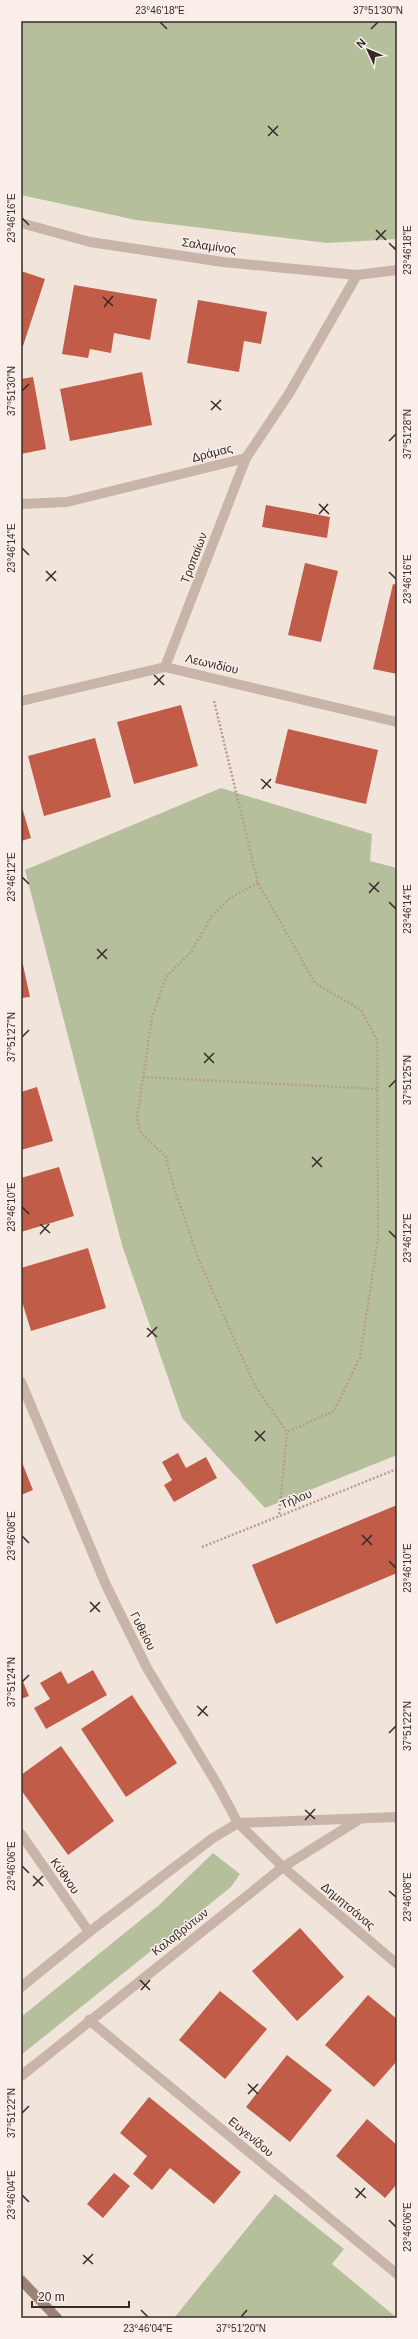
<svg xmlns="http://www.w3.org/2000/svg" width="418" height="2339" font-family="Helvetica,sans-serif">
  <style>
    .green { fill: #b6bf9c }
    .building { fill: #c15c49 }
    .lines { fill: none; stroke-linecap: round; stroke-linejoin: round }
    .path { stroke: #b49e92; stroke-width: 2.5; stroke-dasharray: 2 2; stroke-linecap: butt }
    .minor { stroke: #c8b4a8; stroke-width: 10 }
    .tertiary { stroke: #c8b4a8; stroke-width: 10 }
    .secondary { stroke: #9c8379; stroke-width: 10 }
    .ticks { fill: none; stroke: #352b28; stroke-width: 1.5 }
    .labels { text-anchor: middle; stroke-width: 3; stroke-linejoin: round; paint-order: stroke }
    .street-label { font-size: 12px; fill: #352b28; stroke: #f9efe8 }
    .neatline { fill: none; stroke: #352b28; stroke-width: 1.5 }
    .ticks-label { font-size: 10px; text-anchor: middle; fill: #352b28 }
  </style>
  <rect width="100%" height="100%" fill="#f1e5db"/>
  <!-- green -->
  <path class="green" d="M21,21H397V239L327,243L136,220L21,195Z
    M221,788L372,834L370,861L397,868V1455L265,1508L182,1418L122,1245L25,870Z
    M213,1853L240,1874L231,1887L21,2055V2017L158,1906Z
    M275,2194L344,2249L332,2264L397,2318H174Z"/>
  <!-- building -->
  <path class="building" d="M21,271L45,279L23,346L21,345Z
    M74,285L157,299L150,340L114,333L111,353L90,349L88,358L62,354Z
    M198,300L267,312L261,344L244,341L239,372L187,363Z
    M142,372L152,425L70,441L60,389Z
    M33,377L46,449L21,454V379Z
    M266,505L330,517L327,538L262,527Z
    M305,563L338,571L321,642L288,635Z
    M393,584L397,585V674L373,669Z
    M181,705L198,766L134,784L117,722Z
    M288,729L378,750L366,804L275,783Z
    M95,738L111,797L44,816L28,756Z
    M21,804L31,838L21,841Z
    M21,956L30,997L21,998Z
    M37,1087L53,1141L21,1150V1092Z
    M59,1167L74,1216L21,1232V1178Z
    M88,1248L106,1308L31,1331L21,1298V1268Z
    M178,1453L186,1468L206,1457L217,1478L174,1502L164,1485L172,1480L162,1462Z
    M21,1460L33,1490L21,1495Z
    M397,1505V1573L276,1624L252,1565Z
    M93,1670L107,1695L46,1729L34,1708L50,1699L40,1683L61,1671L68,1684Z
    M21,1677L29,1696L21,1699Z
    M132,1695L177,1763L126,1797L81,1729Z
    M61,1746L114,1821L68,1855L21,1790V1775Z
    M300,1928L344,1977L297,2021L252,1971Z
    M220,1991L267,2029L225,2079L179,2040Z
    M368,1995L397,2019V2061L374,2087L325,2045Z
    M287,2055L332,2090L290,2142L246,2107Z
    M149,2097L241,2172L214,2204L170,2168L152,2190L133,2174L147,2156L120,2133Z
    M367,2119L397,2145V2184L385,2198L336,2156Z
    M114,2173L130,2186L103,2218L87,2204Z"/>
  <g class="lines">
    <!-- path -->
    <path class="path" d="M395,248L397,241
      M214,701L258,883L315,983L361,1010L377,1040L378,1239L360,1357L334,1411L287,1432L279,1516
      M258,883L231,897L212,916L191,952L166,977L152,1017L137,1119L141,1133L166,1157L173,1185L199,1260L255,1386L287,1432
      M143,1077L377,1089
      M202,1547L397,1469"/>
    <!-- minor -->
    <path class="minor" d="M21,504L67,502L246,458
      M165,667L246,458L290,392L357,275
      M21,701L165,667L397,722
      M21,1382L106,1585L147,1668L217,1784L238,1823L283,1867L397,1964
      M21,1834L89,1932
      M89,2020L397,2274"/>
    <!-- tertiary -->
    <path class="tertiary" d="M21,223L90,242L223,262L357,275L397,270
      M21,1987L89,1932L213,1838L238,1823L397,1817
      M21,2076L283,1867L360,1819"/>
    <!-- secondary -->
    <path class="secondary" d="M21,2280L57,2318"/>
  </g>
  <!-- ticks -->
  <path class="ticks" d="M160,22L167,29M371,29L378,22M268,126L278,136M268,136L278,126M22,218L29,225M376,230L386,240M376,240L386,230M389,243L396,250M103,297L113,306M104,307L113,296M22,391L29,384M211,401L221,410M211,410L221,400M389,441L396,434M319,504L329,514M319,514L328,504M22,548L29,555M46,571L56,581M389,572L396,579M46,581L56,571M154,675L164,685M154,685L164,675M261,779L271,788M262,789L271,779M22,877L29,884M369,883L379,892M369,893L379,882M389,902L396,909M97,949L107,959M97,959L107,949M22,1037L29,1030M204,1053L214,1063M204,1063L214,1053M389,1087L396,1080M312,1157L322,1167M312,1167L322,1157M22,1207L29,1214M40,1224L50,1233M389,1231L396,1238M40,1234L49,1224M147,1328L157,1337M147,1337L157,1327M255,1431L265,1441M255,1441L265,1431M362,1535L372,1545M22,1536L29,1543M362,1545L372,1535M389,1561L396,1568M90,1602L100,1612M90,1612L100,1602M22,1682L29,1675M197,1706L208,1716M198,1716L207,1706M389,1733L396,1726M305,1810L315,1819M305,1820L315,1809M22,1866L29,1873M33,1876L43,1886M33,1886L43,1876M389,1891L396,1897M140,1980L150,1990M141,1990L150,1980M248,2084L258,2094M248,2094L258,2084M22,2113L29,2106M355,2188L366,2198M22,2195L29,2202M356,2198L365,2188M389,2220L396,2227M83,2255L93,2264M83,2264L93,2254M141,2310L148,2317M241,2317L247,2310"/>
  <g class="labels">
    <!-- street labels -->
    <g class="street-label">
      <text transform="translate(209 246) rotate(8)" y="4">Σαλαμίνος</text>
      <text transform="translate(212 453) rotate(-14)" y="4">Δράμας</text>
      <text transform="translate(194 558) rotate(-69)" y="4">Τροπαίων</text>
      <text transform="translate(212 664) rotate(13)" y="4">Λεωνιδίου</text>
      <text transform="translate(296 1499) rotate(-22)" y="4">Τήλου</text>
      <text transform="translate(143 1631) rotate(63)" y="4">Γυθείου</text>
      <text transform="translate(65 1876) rotate(55)" y="4">Κύθνου</text>
      <text transform="translate(348 1906) rotate(40)" y="4">Δημητσάνας</text>
      <text transform="translate(180 1932) rotate(-38)" y="4">Καλαβρύτων</text>
      <text transform="translate(251 2137) rotate(40)" y="4">Ευγενίδου</text>
    </g>
  </g>
  <!-- border -->
  <rect width="418" height="2339" fill="none" stroke="#f9efe8" stroke-width="44"/>
  <!-- north arrow -->
  <g transform="translate(368 50) rotate(314)" stroke="#f9efe8" stroke-width="3" paint-order="stroke">
  <path d="M0-3L7 15L0 10L-7 15Z" fill="#352b28"/>
  <text y="-6" font-size="11" font-weight="bold" text-anchor="middle" fill="#352b28">N</text>
  </g>
  <!-- scale -->
  <path d="M32 2301v6h97v-6" fill="none" stroke="#352b28" stroke-width="2"/>
  <text x="38" y="2301" font-size="12" fill="#352b28" stroke="#f9efe8" stroke-width="3" paint-order="stroke">20 m</text>
  <rect x="22" y="22" width="374" height="2295" class="neatline"/>
  <g class="ticks-label">
    <text x="160" y="14">23°46'18"E</text>
    <text x="378" y="14">37°51'30"N</text>
    <text transform="translate(11 218) rotate(-90)" y="4">23°46'16"E</text>
    <text transform="translate(407 250) rotate(-90)" y="4">23°46'18"E</text>
    <text transform="translate(11 391) rotate(-90)" y="4">37°51'30"N</text>
    <text transform="translate(407 434) rotate(-90)" y="4">37°51'28"N</text>
    <text transform="translate(11 548) rotate(-90)" y="4">23°46'14"E</text>
    <text transform="translate(407 579) rotate(-90)" y="4">23°46'16"E</text>
    <text transform="translate(11 877) rotate(-90)" y="4">23°46'12"E</text>
    <text transform="translate(407 909) rotate(-90)" y="4">23°46'14"E</text>
    <text transform="translate(11 1037) rotate(-90)" y="4">37°51'27"N</text>
    <text transform="translate(407 1080) rotate(-90)" y="4">37°51'25"N</text>
    <text transform="translate(11 1207) rotate(-90)" y="4">23°46'10"E</text>
    <text transform="translate(407 1238) rotate(-90)" y="4">23°46'12"E</text>
    <text transform="translate(11 1536) rotate(-90)" y="4">23°46'08"E</text>
    <text transform="translate(407 1568) rotate(-90)" y="4">23°46'10"E</text>
    <text transform="translate(11 1682) rotate(-90)" y="4">37°51'24"N</text>
    <text transform="translate(407 1726) rotate(-90)" y="4">37°51'22"N</text>
    <text transform="translate(11 1866) rotate(-90)" y="4">23°46'06"E</text>
    <text transform="translate(407 1897) rotate(-90)" y="4">23°46'08"E</text>
    <text transform="translate(11 2113) rotate(-90)" y="4">37°51'22"N</text>
    <text transform="translate(11 2195) rotate(-90)" y="4">23°46'04"E</text>
    <text transform="translate(407 2227) rotate(-90)" y="4">23°46'06"E</text>
    <text x="148" y="2332">23°46'04"E</text>
    <text x="241" y="2332">37°51'20"N</text>
  </g>
</svg>
